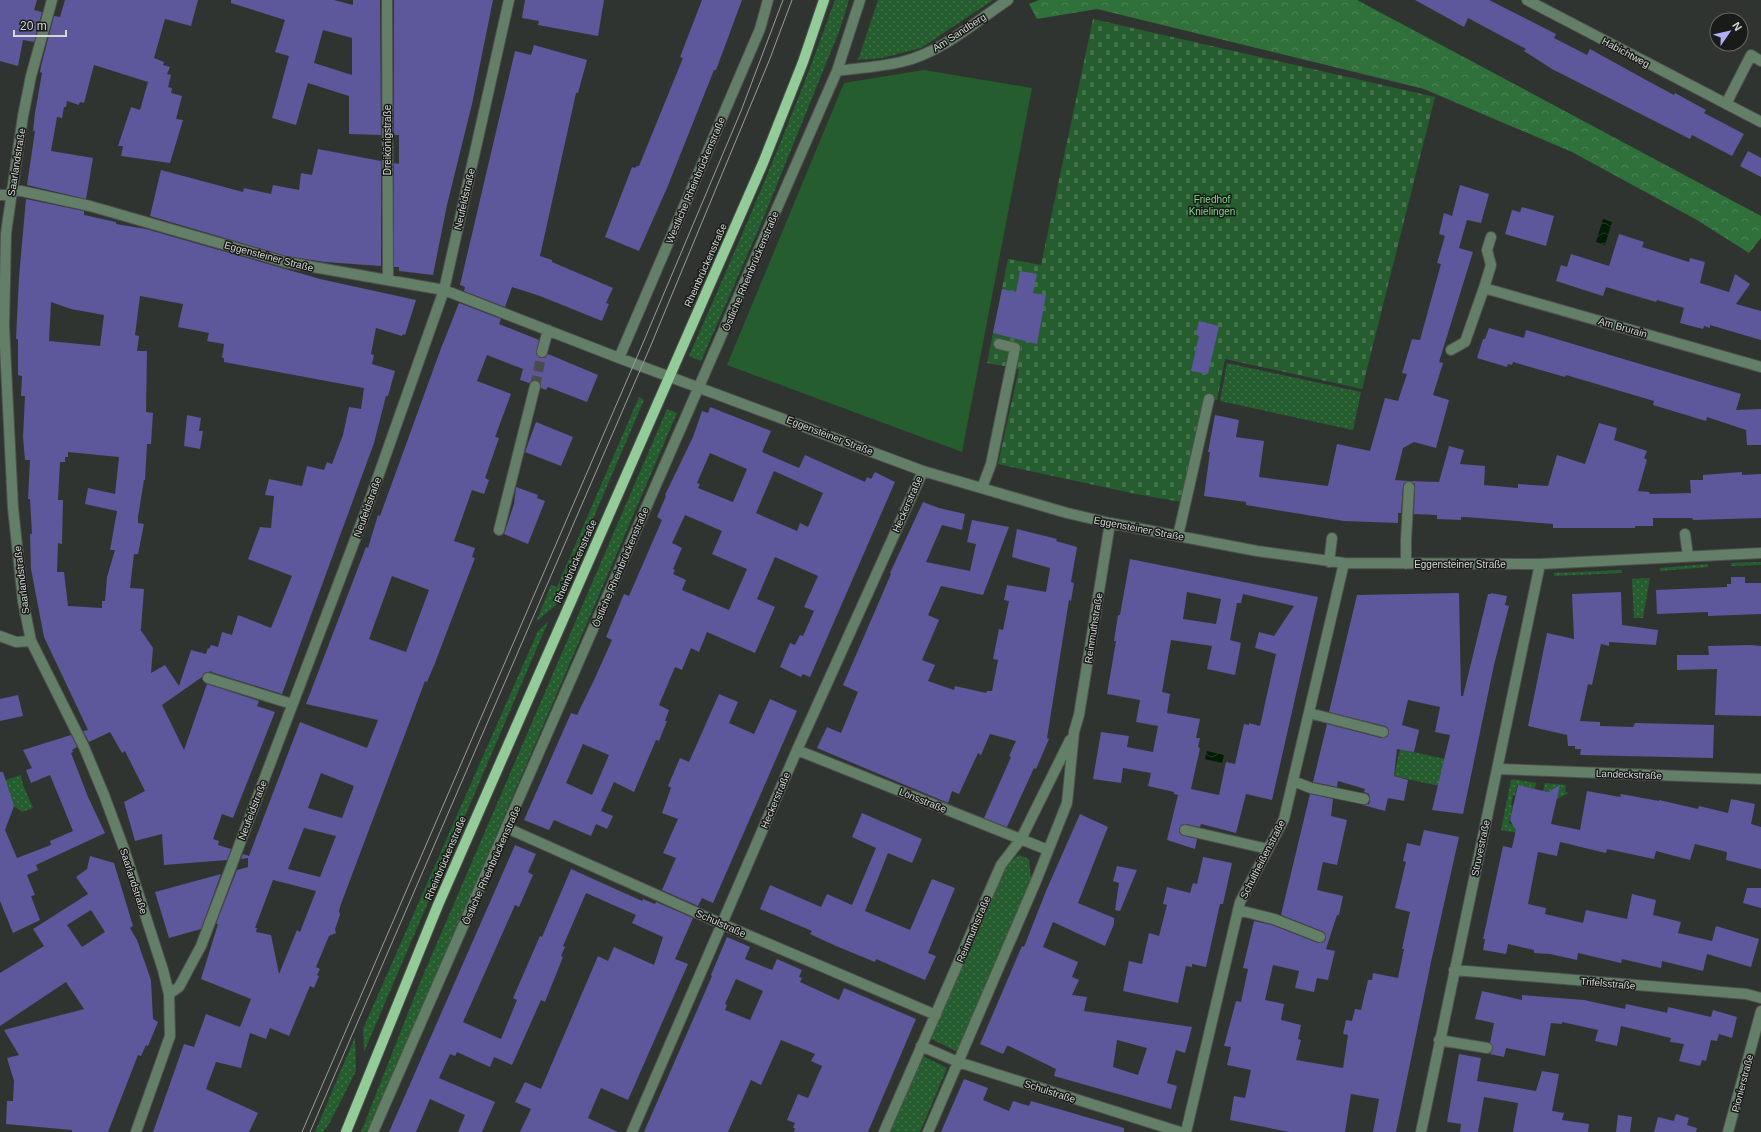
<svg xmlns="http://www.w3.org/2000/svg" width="1761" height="1132" font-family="Arial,sans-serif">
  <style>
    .grass { fill: url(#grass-dots) }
    .forest { fill: url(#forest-crowns) }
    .cemetery { fill: url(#cemetery-stones) }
    .park { fill: #255d2f }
    .water { fill: url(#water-waves) }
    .building { fill: #5d579b; fill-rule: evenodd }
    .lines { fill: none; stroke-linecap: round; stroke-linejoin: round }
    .minor-tunnel { stroke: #494c49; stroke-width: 10; stroke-dasharray: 10 5; stroke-linecap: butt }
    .minor-casing { stroke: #4e514e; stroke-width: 12 }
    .major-casing { stroke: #4e514e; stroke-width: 12 }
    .minor { stroke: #647f67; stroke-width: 10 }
    .major { stroke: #93cb99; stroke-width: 10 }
    .tram { stroke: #999c99; stroke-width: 1 }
    .labels { text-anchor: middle; stroke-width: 3; stroke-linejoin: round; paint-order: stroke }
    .street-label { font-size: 10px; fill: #d4d7d5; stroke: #191b19 }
    .park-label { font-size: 10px; fill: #7fd78c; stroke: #191b19 }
  </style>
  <defs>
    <pattern id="grass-dots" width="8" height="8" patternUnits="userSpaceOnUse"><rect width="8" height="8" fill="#255d2f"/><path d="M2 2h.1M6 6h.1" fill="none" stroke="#44744c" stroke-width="1.8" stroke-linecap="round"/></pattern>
    <pattern id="forest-crowns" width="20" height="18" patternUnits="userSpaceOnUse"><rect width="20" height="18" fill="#2f703b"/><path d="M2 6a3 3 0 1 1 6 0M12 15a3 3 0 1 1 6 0" fill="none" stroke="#4c8456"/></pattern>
    <pattern id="cemetery-stones" width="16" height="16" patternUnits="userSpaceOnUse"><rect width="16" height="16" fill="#255d2f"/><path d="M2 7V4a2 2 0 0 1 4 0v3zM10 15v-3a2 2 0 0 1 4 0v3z" fill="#44744c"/></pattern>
    <pattern id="water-waves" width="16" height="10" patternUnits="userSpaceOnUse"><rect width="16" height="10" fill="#001d04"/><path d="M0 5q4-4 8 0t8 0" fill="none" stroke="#243d28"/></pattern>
  </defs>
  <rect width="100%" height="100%" fill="#303430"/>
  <!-- grass -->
  <path class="grass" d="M835,0H849L840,29L763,219L701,361L689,356C741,238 792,121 835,0Z
    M878,0H993L921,48L882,58L858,60Z
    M1227,363L1361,392L1353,430L1220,401Z
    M639,397L644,400L556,605L536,622L551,585L557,587Z
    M667,409L677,413L369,1132H361L421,980Z
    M1761,562V565L1731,566V563Z
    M1708,564V567L1660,571V568Z
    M1622,570V573L1554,576V573Z
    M1650,578L1643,618H1634L1632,579Z
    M548,622L364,1052L363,1029L538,631Z
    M1400,749L1445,759L1439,786L1394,776Z
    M21,775L23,785L33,808L22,812L14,806L0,782Z
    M1513,779L1536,783L1535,789L1517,785L1515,796L1513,795L1511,805H1513L1509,823L1519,826L1529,835L1501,830L1511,780Z
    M1545,783L1566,785L1565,792L1569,793L1556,799L1552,790L1548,792L1543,791Z
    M1019,855L1029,859L1031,880L958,1052L931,1039L1002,868Z
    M355,1037L356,1071L329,1124L323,1132H315Z
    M923,1056L947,1068L920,1132H890Z"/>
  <!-- forest -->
  <path class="forest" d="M1039,0H1357L1761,216V238L1749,253L1697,220L1572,152L1424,89L1097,9L1037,19L1029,4Z"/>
  <!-- cemetery -->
  <path class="cemetery" d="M1093,19L1435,97L1362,389L1225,359L1217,400L1204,398L1181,502L1136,494L998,464L1019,369L987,363L1008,259L1041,265Z"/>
  <!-- park -->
  <path class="park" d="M924,70L1032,88L962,452L727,365L844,83Z"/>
  <!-- water -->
  <path class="water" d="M1603,219L1612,222L1605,245L1596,242Z
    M1207,751L1224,755L1222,763L1205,759Z"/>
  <!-- building -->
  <path class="building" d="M0,0H37L34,10L42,12L34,42L23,40L18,66L0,61Z
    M65,0H198L191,26L165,19L154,58L164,62L163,65L170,67L167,74L171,75L168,87L172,88L171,93L182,96L176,119L183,120L170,163L121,156L123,146H118L131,107L140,110L148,82L94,65L84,103L80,102L79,105L67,101L66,107H64L62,118L57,117L51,151L93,158L86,199L27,185L35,131H33L35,113L42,73L40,72L41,66L54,16L60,17Z
    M231,0H334L353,5V0H380L381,135L349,134V96L308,83L296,125L272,118L289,56L275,52L285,20L231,3ZM323,30L352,38V75L314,63Z
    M394,0H493L472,104L447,205L433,275L399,271V267H394V163L399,164V135H394Z
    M525,0H604L598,36L538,25L539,21L522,18Z
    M702,0H742L716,70H714L667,188L639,251L605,237L632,167L635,168L637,166H639L683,58L680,57Z
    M1415,0H1489L1556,34L1554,38L1587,55L1590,49L1646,80L1674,95L1675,93L1706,110L1704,113L1744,134L1732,156L1692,135L1690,139L1552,69L1524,51L1526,49L1468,18L1464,27Z
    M534,45L587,60L578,93H576L540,256L552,260V262L613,288L606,303L609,304L602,321L540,296L512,287L505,307L464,291L465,287L460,285L515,51L531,55Z
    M318,149L381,161V266L325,262L286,256L150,216L161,170L243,192L244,188L271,194L273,185L299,190L301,173L312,175Z
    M1748,151L1761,158V177L1740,166Z
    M1460,185L1489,194L1481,223L1467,220L1459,248L1473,252L1439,362L1443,363L1433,395L1449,400L1436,448L1414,442L1403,448L1395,480L1409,481L1404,483L1403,486L1401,513H1398V523L1344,521L1246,505V502L1204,496L1210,452H1208L1215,415L1239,420L1236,437L1264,441L1259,477L1328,486L1337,444L1370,451L1385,398L1398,401L1407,374L1402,373L1412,339L1420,340L1441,264L1437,263L1445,236L1439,234L1444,213L1452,216Z
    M26,199L84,211V215L116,222V224L146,229L320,279L416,300L405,335L403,334L402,336L376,328L371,354L374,355L372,364L395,371L388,396H386L374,443L282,694L211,672L212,671L204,673L202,677L162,705L184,750L207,684L259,701L257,706L275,712L233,818L222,814L213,839L219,841L218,845L231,849L227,860L164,865L162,834L135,841L124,802L145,791L125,751L122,753L110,732L89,742L83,731L88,730L44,637L31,569L30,534H32L30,499H28L30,460H25L23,437L25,396H21L22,376L18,375V339H16L19,277ZM140,296L183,304L178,327L209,333L207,341L224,344L222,358H224V362L364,388L361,409L349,407L343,435L332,464L327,462L324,470L307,466L302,486L269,479L265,495L274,496L271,528L260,527L248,559L292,576L271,628L238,615L232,635L222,632L218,647L211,645L209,649L208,648L206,654L191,650L179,686L165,665L151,673L153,648L140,629H141L144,589L130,588L134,554H138L144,524L138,523V517L144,480H145L147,444H151L153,413L146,412L147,351H137L139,336L135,335ZM51,302L71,309L104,315L100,346L49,341ZM68,452L119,457L115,494L88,488L85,504L117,511L110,550H115L107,577L105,601H102V608L68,606L64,572H57L58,543L62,544L63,500H58L60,462H65V457H68Z
    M1522,207L1554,216L1546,246L1505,234L1512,210L1520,212Z
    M1619,234L1644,242L1642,247L1689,262L1690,258L1705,262L1700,283L1729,292L1735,274L1750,284L1736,304L1761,311V340L1710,325V328L1704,326L1703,329L1680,323L1684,308L1657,300L1656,302L1606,287L1603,296L1556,281L1561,265L1567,267L1571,254L1609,266Z
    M1020,271L1037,274L1033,293L1046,295L1037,344L993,333L1002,289L1016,292Z
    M459,303L501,319L499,324L539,340L536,353L540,358H544L548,354L598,375L587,402L548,387L546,390L541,388V384L537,380H533L529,383L520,380L523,369L487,355L477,381L511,394L495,437L499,438L485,478L489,480L484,494L472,490L454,541L475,548L472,557L475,558L435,663L427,682L425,681L341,904L339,911L340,915L335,929L336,933L329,936L316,967L320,969L317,975L319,976L314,988L310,986L289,1036L270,1028L266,1039L250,1033L241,1068L216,1062L206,1089L258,1113L249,1132H153L184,1044L194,1047L206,1014L240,1027L251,999L201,979L218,924H216L237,870L248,867V858L241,859L243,854L249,856L300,722L367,748L378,720L306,704L366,547L368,548L378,515L380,516L440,351ZM392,576L429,590L406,652L369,639ZM321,773L354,786L342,818L308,808ZM304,828L336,836L320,877L288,869ZM273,880L316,891L300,932L297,930L279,974L271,935L256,932L257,928H255Z
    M1199,321L1219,326L1208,374L1191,371L1199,336L1196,335Z
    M1489,328L1524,338L1526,330L1741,394L1736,410L1761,409V445H1747L1746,430L1707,417L1706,421L1653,405L1654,401L1566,375L1565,377L1513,362L1512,365L1508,364L1507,367L1477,358L1483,339H1485Z
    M710,407L771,431L762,452L799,468L805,455L865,482L867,477L871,479L875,472L895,482L810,677L803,674L801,677L780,667L790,643L795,645L800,635L803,636L814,611L804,607L818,576L775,557L757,599L775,607L755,653L707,632L699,652L691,648L682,670L675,667L659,705L669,710L665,721H667L659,741L656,740L634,792L614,782L601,811L613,816L607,829L596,824L591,836L554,820L549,830L524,820L571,713L577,715L595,678L612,640L606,637L624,594L629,596L662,520L657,517L666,496L665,495L693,437L702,411L708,413ZM710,453L747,469L733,502L698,488L700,484L697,483ZM774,471L823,493L808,527L800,523L797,531L756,513ZM685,515L722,531L712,554L747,569L729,610L682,590L686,580L673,574L675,570L673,569L682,548L672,543ZM583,744L609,755L592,795L566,783Z
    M187,415L201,418L199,431H203L200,449L184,446Z
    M536,422L573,437L561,466L525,452Z
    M1599,423L1617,428L1614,440L1647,451L1644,458L1647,460L1638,491L1649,492L1650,494L1691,493L1690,480H1703V475L1742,472V475L1761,474V518L1693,520L1692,518H1653V526H1635V528H1553V524L1465,517H1461V520L1437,519V515L1414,514L1415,487V484L1410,481L1439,482L1449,446L1464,450L1460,464L1485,466L1484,485L1518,488V484L1548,486L1557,455L1585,464Z
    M516,487L538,495L537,498L545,501L528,544L504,534L514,504Z
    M923,502L939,508L965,514L962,530L942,525L926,562L970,571L976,544L967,542L972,520L1009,527L983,595L941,586L928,615L939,620L922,660L935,665L928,681L954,690L955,686L986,693L987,691H992L998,660L993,659L999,629L1003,630L1009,601L1004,600L1007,585L1046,592L1050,568L1012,557L1017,529L1057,539L1056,541L1077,547L1071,582L1074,583L1071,601L1069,600L1047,738L1049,739L1036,769L1034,768L1007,827L984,818L1011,757L1009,756L1016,741L990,734L981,755L978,753L959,794L952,791L948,803L817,748L827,727L841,733L858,692L843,685L891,574L890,573Z
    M1130,559L1318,597L1272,800L1246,794L1236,833L1201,824L1200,827L1186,824L1181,825L1179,832L1181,835L1197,839L1195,849L1167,840L1178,795L1174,794V792L1148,786L1151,773L1123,768L1121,783L1093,779L1101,732L1129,736L1127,747L1153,752L1158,726L1136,722L1140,700L1107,694L1116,641H1114L1118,615H1120ZM1187,592L1221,599L1216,624L1183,619ZM1243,594L1294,606L1274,636L1259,632L1255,648L1276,654L1260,726L1249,723V725L1244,724L1235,764L1226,762L1219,795L1191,789L1200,748L1198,747L1200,738H1196L1200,719L1167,713L1170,694L1162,692L1171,640L1212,646L1207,669L1235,675L1241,643L1230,640L1237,603H1241Z
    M1731,577H1745V583H1761V614L1708,616V612L1657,614L1656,590L1727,587V584H1731Z
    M1621,592L1622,625L1658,630L1656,645L1609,642V646L1601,644L1592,685L1588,684L1580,721L1600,722V726L1633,727L1635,723L1714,725L1713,758L1580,755L1581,749H1575V746H1568L1567,735L1528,726L1547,633L1574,639L1572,594Z
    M1459,593L1461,696H1463L1488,594H1491V593L1507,596L1505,605L1509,606L1494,665L1463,814L1432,810L1450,735L1435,732L1440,707L1408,700L1402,725L1419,730L1414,752L1397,749L1394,776L1408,780L1404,801L1388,798L1385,811L1363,805L1369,804L1370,800L1369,794L1364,792L1365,789L1338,781L1337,787L1313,782L1327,724L1381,738L1387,737L1389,733L1388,728L1385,726L1329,712L1357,595Z
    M1751,645L1761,646V716L1715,715L1717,669L1677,670V655H1709L1708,646Z
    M719,694L738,702L729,723L754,734L770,699L797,711L713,903L702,898L698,906L662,890L676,858L663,853L678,819L662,813L671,788L668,786L680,758L689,762Z
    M18,695L23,716L0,721V699Z
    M71,735L77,747L72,750L73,752L71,753L88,797L105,833L36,865L38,870L27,875L35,895L31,896L40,920L13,933L0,901V772H3L14,806L5,830L17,858L51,845L50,841L73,831L50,775L31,783L26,770L32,768L23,750Z
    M1518,785L1548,792L1560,785L1551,824L1580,830L1587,791L1620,797L1621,794L1659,801V800L1698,809L1699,806L1728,813L1731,799L1755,804L1751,824L1761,827V869L1726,860L1727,852L1695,844L1690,860L1656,851L1654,859L1607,849L1606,853L1560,842L1557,856L1538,852L1528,904L1546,908L1545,914L1583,923L1586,910L1627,919L1632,894L1656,900L1653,915L1681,922L1678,933L1712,941L1716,926L1759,939L1751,967L1707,954L1703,971L1662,961L1661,968L1622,959L1621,963L1578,953L1577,960L1550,954L1534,953V950L1508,944L1506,954L1483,950L1485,939H1483L1503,846L1512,848L1516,830L1510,820Z
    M1310,794L1333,799L1331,816L1347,820L1337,865L1323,862L1317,890L1343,896L1339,915H1337L1326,949L1335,951L1328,980L1317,978L1314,992L1295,988L1299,971L1273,965L1265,1000L1284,1004L1281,1020L1301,1025L1298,1039L1301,1040L1296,1060L1343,1068L1348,1035L1343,1034L1346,1020L1352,1021L1355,1009L1361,1010L1368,980H1372L1373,973L1398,978L1404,949H1402L1410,912L1395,908L1406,862L1403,861L1407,843L1420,846L1424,830L1459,837L1431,962L1396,1132H1373L1379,1099L1351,1094L1345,1132H1289L1230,1120L1234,1096L1245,1098L1251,1070L1227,1065L1231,1047L1224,1046L1236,1001L1241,1002L1248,969L1243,968L1254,921L1272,925L1318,943L1324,942L1326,939L1325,933L1322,931L1281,915Z
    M862,813L922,839L912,863L888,853L865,911L910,930L932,879L955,888L928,953L936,956L925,980L876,959L875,962L836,946L810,934L812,931L760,909L770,885L821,907L827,894L852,905L876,848L852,837Z
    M1080,814L1108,827L1078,903L1114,918V924L1105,946L1053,922L1043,947L1078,962L1072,977L1079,980L1072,995L1087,997L1084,1011L1192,1027L1185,1053L1176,1050L1167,1083L1177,1086L1171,1109L1054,1076L1056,1069L1009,1046H1007L1003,1054L980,1044L1022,946L1024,947L1046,891ZM1117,1040L1147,1048L1138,1075L1113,1067Z
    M515,845L536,854L528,872L533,875L519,907L515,905L463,1022L501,1039L517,1000L513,998L540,936L542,937L571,869L642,901L643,899L655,904L656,902L693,918L675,959L688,964L628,1100L601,1088L588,1118L618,1132H520L531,1109L515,1102L525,1082L541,1089L598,956L608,961L614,947L654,965L663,937L632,923L636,915L586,893L563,946L565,947L561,956L563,957L545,1002L541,1000L512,1065L494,1057L490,1067L457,1052L455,1056L450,1054L439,1078L495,1102L482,1132H458L465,1115L430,1099L416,1132H389Z
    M90,856L114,863L133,926L130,928L137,940L151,980L153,1019L158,1022L148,1046L146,1045L141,1056L138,1055L108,1132H72V1130L6,1124L7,1101H13L14,1081L7,1058L19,1055L4,1030L84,1009L66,982L0,1026V973L44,946L33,929L88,894L76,877L87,869ZM91,910L105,932L82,947L67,925Z
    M1203,857L1232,863L1223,904H1220L1206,967L1192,964V967L1186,966L1178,1003L1123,991L1129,961L1142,964L1149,933L1159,936L1167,905L1163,904L1167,887L1190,893L1193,883L1197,884Z
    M1117,866L1137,870L1120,911L1115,910L1119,883L1113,881Z
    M221,874L201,929L169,938L155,892Z
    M1747,888H1761V908L1743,903Z
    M727,937L750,947L745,959L772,970L777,959L802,970L799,977L802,978L800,982L839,1000L844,988L916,1019L868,1132H794L795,1129L793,1127L795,1123L787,1120L798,1094L808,1098L822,1066L811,1061L815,1054L781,1040L761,1085L751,1080L728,1132H644L712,976L711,975ZM736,979L763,991L750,1020L725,1010L727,1005L725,1004Z
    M1482,991L1522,1000V995L1584,1000L1625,1009L1626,1004L1664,1012L1667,1013L1668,1007L1711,1017L1713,1010L1737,1017L1732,1038L1719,1034L1717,1041L1711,1040L1706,1061L1702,1060L1700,1066L1679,1061L1684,1044L1670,1042L1671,1038L1621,1026L1617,1046L1595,1041L1598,1030L1562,1022V1024L1551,1023L1545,1056L1506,1048L1504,1057L1490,1054L1493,1049L1490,1043L1494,1023L1475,1019Z
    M1459,1054L1481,1058L1477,1081L1536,1091L1542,1071L1559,1074L1552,1111L1564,1113L1562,1120L1589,1124L1588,1132H1513L1518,1103L1484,1097L1478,1132H1460L1461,1124L1447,1122Z
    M964,1079L988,1088L983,1100L1009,1111L1013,1101L1029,1106L1031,1101L1124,1128V1132H941Z
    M1676,1114L1689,1118L1687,1125L1697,1128L1696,1132H1654L1658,1117L1674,1121Z
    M1618,1115L1632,1117L1630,1132H1616Z"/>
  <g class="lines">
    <!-- minor-tunnel -->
    <path class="minor-tunnel" d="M535,386L542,352"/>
    <!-- minor casing -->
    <g class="minor-casing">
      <path id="minor" d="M52,0L31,76L23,116L6,233L4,326L13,508L23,601L31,641L84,747L104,795L124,849L163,970L169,994L170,1036L136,1132
        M387,0L388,280
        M1527,0L1761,122
        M837,71C858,68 880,67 901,62C941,53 975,22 1008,0
        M1726,104L1751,55L1761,61
        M12,189L90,206L285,262L444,290L619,358L923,471L1067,513L1110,523L1257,551L1344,563L1540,564L1761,553
        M0,195H11
        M1484,288L1491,265L1487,250L1491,237
        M1451,350L1465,342L1484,288L1761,367
        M542,352L548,330
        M619,358L760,29L768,0
        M982,488L991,464L1015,348L999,344
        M499,530L535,386
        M1685,534L1688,556
        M1178,536L1209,399
        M1329,562L1332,538
        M1406,564V540L1409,487
        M0,636L16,642L31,641
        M208,678L292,704
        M1309,713L1383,732
        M797,750L1048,850
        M1498,769L1761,779
        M1293,781L1311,788L1364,799
        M507,828L722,924L936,1015
        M1185,830L1268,849
        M1238,910L1274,919L1320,937
        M1454,970L1746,994L1761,998
        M169,994L179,987L201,946L367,508L444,290L509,0
        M1439,1040L1487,1048
        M921,1046L958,1062L1180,1132
        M373,1132L837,71L860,0
        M632,1132L797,750L923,471
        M884,1132L1001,865L1021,839L1070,740
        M928,1132L1036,881L1067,803L1074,732L1079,715L1110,523
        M1186,1132L1240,902L1284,819L1344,563
        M1421,1132L1540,564
        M1728,1132L1761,1011"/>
    </g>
    <!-- major casing -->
    <g class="major-casing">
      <path id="major" d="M346,1132L438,905L763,163L803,62L824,0"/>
    </g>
    <!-- minor -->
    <use href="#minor" class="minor"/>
    <!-- major -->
    <use href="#major" class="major"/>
    <!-- tram -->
    <path class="tram" d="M302,1132L643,343L741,111L783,0
      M310,1132L651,345L769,61L792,0"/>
  </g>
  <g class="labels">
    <!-- street labels -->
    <g class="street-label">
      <text transform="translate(959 32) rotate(-33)" y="4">Am Sandberg</text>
      <text transform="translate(1626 52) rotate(28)" y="4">Habichtweg</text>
      <text transform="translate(387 140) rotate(-90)" y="4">Dreikönigstraße</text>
      <text transform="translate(16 162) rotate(-81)" y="4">Saarlandstraße</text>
      <text transform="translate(695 180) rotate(-67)" y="4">Westliche Rheinbrückenstraße</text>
      <text transform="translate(464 199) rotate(-77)" y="4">Neufeldstraße</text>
      <text transform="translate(269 256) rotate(15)" y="4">Eggensteiner Straße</text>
      <text transform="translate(705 265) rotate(-66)" y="4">Rheinbrückenstraße</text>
      <text transform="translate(750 271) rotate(-67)" y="4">Östliche Rheinbrückenstraße</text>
      <text transform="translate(1623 327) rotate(16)" y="4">Am Brurain</text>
      <text transform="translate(830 435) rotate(21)" y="4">Eggensteiner Straße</text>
      <text transform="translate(907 504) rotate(-66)" y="4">Heckerstraße</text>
      <text transform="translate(367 507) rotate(-70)" y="4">Neufeldstraße</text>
      <text transform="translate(1139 528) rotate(11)" y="4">Eggensteiner Straße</text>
      <text transform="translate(575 561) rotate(-66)" y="4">Rheinbrückenstraße</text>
      <text x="1460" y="568">Eggensteiner Straße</text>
      <text transform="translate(620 567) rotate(-67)" y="4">Östliche Rheinbrückenstraße</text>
      <text transform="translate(21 580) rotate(-97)" y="4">Saarlandstraße</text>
      <text transform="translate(1093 628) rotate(-81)" y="4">Reinmuthstraße</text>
      <text transform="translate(1629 774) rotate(2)" y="4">Landeckstraße</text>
      <text transform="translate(775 800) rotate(-67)" y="4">Heckerstraße</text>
      <text transform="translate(923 800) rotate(22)" y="4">Lönsstraße</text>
      <text transform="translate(252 810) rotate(-69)" y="4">Neufeldstraße</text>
      <text transform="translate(1480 848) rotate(-78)" y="4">Struvestraße</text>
      <text transform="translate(445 858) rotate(-67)" y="4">Rheinbrückenstraße</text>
      <text transform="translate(1262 859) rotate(-63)" y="4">Schultheißenstraße</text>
      <text transform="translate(491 865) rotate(-66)" y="4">Östliche Rheinbrückenstraße</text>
      <text transform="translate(134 881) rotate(72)" y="4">Saarlandstraße</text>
      <text transform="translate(721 923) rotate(24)" y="4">Schulstraße</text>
      <text transform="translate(973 929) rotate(-67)" y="4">Reinmuthstraße</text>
      <text transform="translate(1608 983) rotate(5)" y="4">Trifelsstraße</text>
      <text transform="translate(1742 1083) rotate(-75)" y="4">Pionierstraße</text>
      <text transform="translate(1050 1091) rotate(18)" y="4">Schulstraße</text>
    </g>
    <!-- park labels -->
    <g class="park-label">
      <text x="1212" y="203">Friedhof<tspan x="1212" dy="12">Knielingen</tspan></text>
    </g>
  </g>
  <!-- north arrow -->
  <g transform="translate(1729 32) rotate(56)"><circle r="19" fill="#191b19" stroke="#646664"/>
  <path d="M0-3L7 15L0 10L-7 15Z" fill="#b1adfa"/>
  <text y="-6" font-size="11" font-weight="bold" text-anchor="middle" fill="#d4d7d5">N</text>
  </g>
  <!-- scale -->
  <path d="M14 30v6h52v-6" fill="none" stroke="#d4d7d5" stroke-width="2"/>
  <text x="20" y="30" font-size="12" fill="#d4d7d5" stroke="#191b19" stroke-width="3" paint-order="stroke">20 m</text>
</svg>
